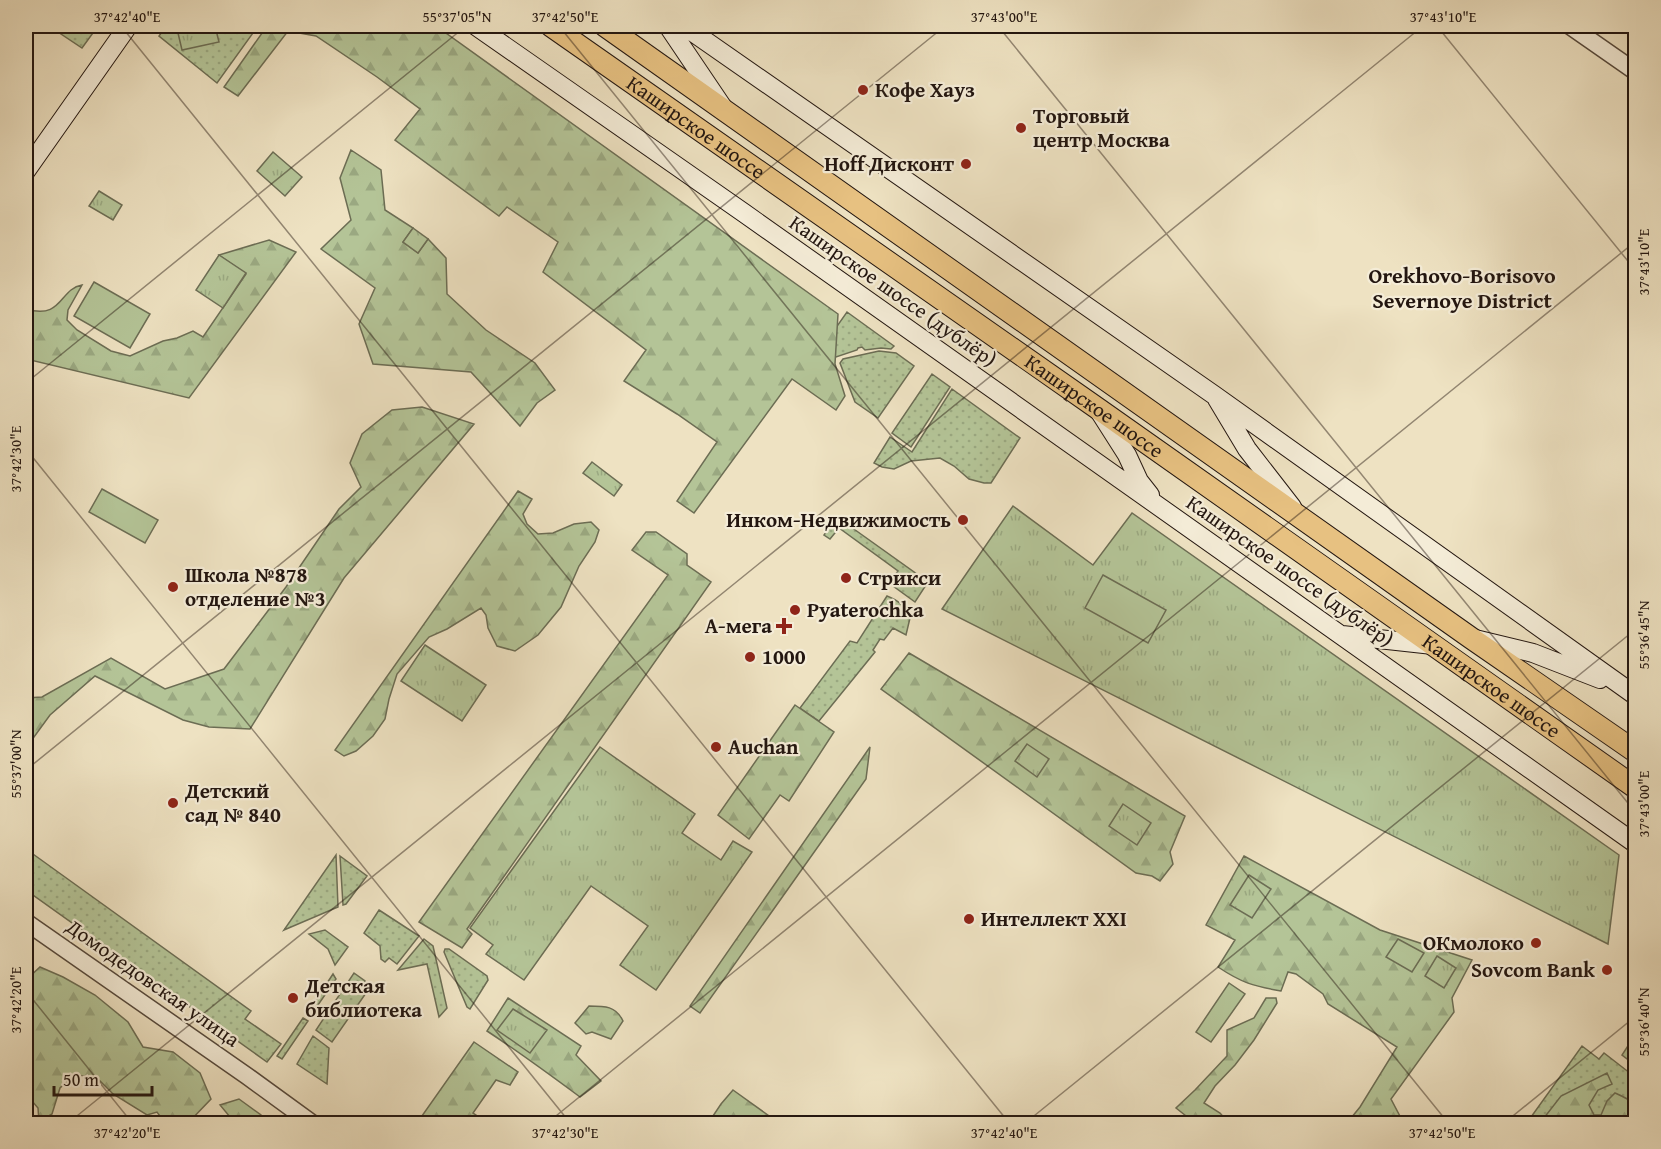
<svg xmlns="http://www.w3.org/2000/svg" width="1661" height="1149" font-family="'Gentium Book Plus',serif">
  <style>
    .grass { fill: url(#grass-dots); stroke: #6c6d54; stroke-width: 1.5 }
    .forest { fill: url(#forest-firs); stroke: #6c6d54; stroke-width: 1.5 }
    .park { fill: url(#park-tufts); stroke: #6c6d54; stroke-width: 1.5 }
    .pitch { fill: #b4c497; stroke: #6c6d54; stroke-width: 1.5 }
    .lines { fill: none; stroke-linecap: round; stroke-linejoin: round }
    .tertiary-casing { stroke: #56493c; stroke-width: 19 }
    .secondary-casing { stroke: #231610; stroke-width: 20 }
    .primary-casing { stroke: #231610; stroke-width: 23 }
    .tertiary { stroke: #f4ecd7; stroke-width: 16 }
    .secondary { stroke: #f4ecd7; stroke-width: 18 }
    .primary { stroke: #e7c181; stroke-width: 21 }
    .ticks { fill: none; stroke: #231610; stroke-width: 1.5; stroke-opacity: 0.45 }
    .poi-dot { fill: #8f2418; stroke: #f4ecd7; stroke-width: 2 }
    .labels { text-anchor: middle; stroke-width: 4.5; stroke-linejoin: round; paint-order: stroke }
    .poi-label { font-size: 21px; font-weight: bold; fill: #231610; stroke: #f4ecd7; text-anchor: start }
    .street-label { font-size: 21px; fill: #231610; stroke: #f4ecd7 }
    .neighbourhood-label { font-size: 22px; font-weight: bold; fill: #231610; stroke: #f4ecd7 }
    .neatline { fill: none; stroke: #231610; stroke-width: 2 }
    .ticks-label { font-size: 15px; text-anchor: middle; fill: #231610 }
  </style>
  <defs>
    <pattern id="grass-dots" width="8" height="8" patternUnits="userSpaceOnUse" patternTransform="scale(1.5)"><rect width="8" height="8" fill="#b4c497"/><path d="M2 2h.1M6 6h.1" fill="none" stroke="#9aa881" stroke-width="1.8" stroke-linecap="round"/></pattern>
    <pattern id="forest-firs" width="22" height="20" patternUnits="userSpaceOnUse" patternTransform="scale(1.5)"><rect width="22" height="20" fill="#b4c497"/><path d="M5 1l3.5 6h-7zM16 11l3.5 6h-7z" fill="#9aa881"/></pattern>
    <pattern id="park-tufts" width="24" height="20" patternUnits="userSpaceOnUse" patternTransform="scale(1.5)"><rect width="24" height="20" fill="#b4c497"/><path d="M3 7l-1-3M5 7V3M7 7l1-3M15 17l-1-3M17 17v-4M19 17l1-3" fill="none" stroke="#9aa881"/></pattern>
  </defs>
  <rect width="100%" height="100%" fill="#eee2c2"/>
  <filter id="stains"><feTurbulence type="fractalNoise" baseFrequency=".00333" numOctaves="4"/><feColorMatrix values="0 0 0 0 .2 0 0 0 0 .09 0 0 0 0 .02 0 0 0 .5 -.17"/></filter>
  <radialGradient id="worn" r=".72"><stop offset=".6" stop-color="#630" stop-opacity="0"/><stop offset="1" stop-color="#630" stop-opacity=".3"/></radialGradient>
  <!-- grass -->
  <path class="grass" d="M49,26H98L82,48Z
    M166,26H258L217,83L159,36Z
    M847,312L894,346L891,349L881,348L865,350L862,347L858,348L857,350L836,357L824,348L823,346Z
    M879,351L896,353L914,366L878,418L855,402L840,363L843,359Z
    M932,374L950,387L911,447L892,433Z
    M952,389L1020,438L991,483H984L969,479L954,466L940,458L911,461L894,469L882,467L874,463L890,437L912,452Z
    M837,517L928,582L915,602L889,583L898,571L839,528L830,539L824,535Z
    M887,596C900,601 904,606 910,618L906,635L893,628L884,640L880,639L873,650L875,652L819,721L800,708L850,641L857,643Z
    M26,849L251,1011L245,1019L281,1044L267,1062L26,890Z
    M336,855L338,907L284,930Z
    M340,856L367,876L346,904L343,905Z
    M379,910L419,936L397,964L389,958L385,962L381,959L380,946L364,933Z
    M325,930L348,947L335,965L328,949L309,934Z
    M424,939L433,946L447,1008L439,1017L427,964L398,970Z
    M445,949H449L487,976L488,980L470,1009L467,1007L444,952Z
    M354,973L365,981L366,993L332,1042L316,1030Z
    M333,974L336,979L311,1015L308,1012Z
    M303,1018L308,1021L282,1059L277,1056Z
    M1635,1035L1636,1065H1635L1622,1055Z
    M313,1036L329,1048L327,1084L297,1064Z
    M1582,1046L1599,1059L1604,1053L1635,1077V1123L1526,1124Z"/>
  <!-- forest -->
  <path class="forest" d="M267,26H436L838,314L835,364L845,396L836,410L792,379L694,513L677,501L717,442L677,414L624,381L646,350L543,272L558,242L507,207L499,216L395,140L420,109L377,77L316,36L288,31L238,96L224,87Z
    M351,150L381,170L385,210L413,228L403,242L418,253L428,239L446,258L447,294L486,330L535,363L555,390L537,403L520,426L471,372L373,364L359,324L375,288L321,249L351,220L340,178Z
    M269,240L296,252L189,398L26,359V309C63,320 59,289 82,285L68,310L67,320L77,330L111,351L130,356L163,341L177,338L193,331L203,337L246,274L219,255Z
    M422,407L474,424L344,578L250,729L209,727L183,720L95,676L50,715L26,748V698L42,697L111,658L165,689L224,669L286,587L339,509L361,487L350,463L362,434L392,410Z
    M518,491L532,499L523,514L527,524L538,534L553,533L574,524L591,522L599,530L595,542L579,566L561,607L538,635L515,651L497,646L488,628L486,615L481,608L447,629L429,637L397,674L389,699L385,719L373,736L356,751L344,756L335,750Z
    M646,532H656L687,554V565L711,582L467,929L472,934L462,948L419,922L668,575L632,550Z
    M909,653L1185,816L1170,852L1173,864L1160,881L1152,876L1136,873L881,689Z
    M795,705L834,732L789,801L780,795L749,839L718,815Z
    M870,747L866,779L700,1013L690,1006Z
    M1244,856L1380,930L1472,960L1452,998L1454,1012L1391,1099L1402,1120L1407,1123H1347L1360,1107L1397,1047L1328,1004L1323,994L1296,974L1288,972L1281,991C1253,986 1242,983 1218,967L1235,940L1206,925Z
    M40,967L63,977L95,995L128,1022L143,1047L173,1052L200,1073L211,1099L188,1123H165L157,1112L147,1115L113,1094L96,1077L74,1075L60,1088L52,1114L39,1122L38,1108L26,1094V980Z
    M508,998L581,1046L576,1055L601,1081L580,1097C549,1074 519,1052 487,1031Z
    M1266,998H1276L1277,1003L1254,1040L1235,1065L1215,1086L1204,1103L1220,1113L1229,1123H1195L1176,1108L1195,1090L1227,1056V1030L1254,1018Z
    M589,1006C605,1006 616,1006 623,1021L611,1039L592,1032L586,1034L575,1023Z
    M474,1042L518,1072L510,1085L496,1080L473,1113L488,1123H417Z
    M1607,1073L1612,1084L1598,1090L1589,1105L1594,1115H1601L1607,1101L1615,1093C1635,1102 1636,1102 1635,1123H1540L1561,1096Z
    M733,1090L779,1123L711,1124L709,1122L721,1104Z
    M239,1099L261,1115L262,1123H235L220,1105Z"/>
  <!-- park -->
  <path class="park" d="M215,26L219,42L182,50L178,33Z
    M273,152L302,177L285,196L257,171Z
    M99,191L122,205L113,220L89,206Z
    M413,228L428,239L418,253L403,242Z
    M219,255L246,273L223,308L196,290Z
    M592,462L622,485L614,496L583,473Z
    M1013,506L1093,565L1132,513L1619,855L1608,944L942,609Z
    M425,645L486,685L462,721L401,681Z
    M1027,744L1049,759L1037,777L1015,761Z
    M600,747L695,814L682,833L721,860L733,841L752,852L656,990L620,965L648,926L591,886L524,980L486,954L493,945L470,928Z
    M1123,804L1151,823L1137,845L1109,826Z
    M1249,875L1271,889L1252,918L1230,905Z
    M1437,956L1456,968L1444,988L1425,976Z
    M513,1009L547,1030L530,1053L497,1030Z"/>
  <!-- pitch -->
  <path class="pitch" d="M94,282L150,314L130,348L74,316Z
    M102,489L158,520L145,543L89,512Z
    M1103,575L1166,610L1148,643L1085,608Z
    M1398,939L1424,953L1412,972L1386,957Z
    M1229,983L1245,994L1211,1042L1196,1032Z"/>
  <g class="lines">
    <!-- tertiary casing -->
    <g class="tertiary-casing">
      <path id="tertiary" d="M1570,26L1636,72
        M26,922L247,1076L313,1124"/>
    </g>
    <!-- secondary casing -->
    <g class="secondary-casing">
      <path id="secondary" d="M476,26L744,213L1636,844
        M668,26L722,106
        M684,26L1214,395L1636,696
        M26,171L128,26
        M1217,399L1247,449L1292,507
        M1099,411L1127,455L1139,481L1150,495
        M1342,635L1433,645
        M1475,639L1533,653L1600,679"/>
    </g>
    <!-- primary casing -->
    <g class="primary-casing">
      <g id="primary">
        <path id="s1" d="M551,26L1097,408L1636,788"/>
        <path d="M605,26L1471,638L1636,752"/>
      </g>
    </g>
    <!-- tertiary -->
    <use href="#tertiary" class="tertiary"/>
    <!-- secondary -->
    <use href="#secondary" class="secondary"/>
    <!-- primary -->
    <use href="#primary" class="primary"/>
  </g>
  <!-- ticks -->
  <path class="ticks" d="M121,26L1010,1124M559,26L1449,1124M998,26L1636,813M1437,26L1636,271M26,383L466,26M26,449L571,1124M26,770L945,26M26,991L133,1124M67,1124L1423,26M546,1124L1636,241M1024,1124L1636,629M1503,1124L1636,1016"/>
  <!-- markers -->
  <g class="poi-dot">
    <circle cx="863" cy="90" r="6"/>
    <circle cx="1021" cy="128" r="6"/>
    <circle cx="966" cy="164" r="6"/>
    <circle cx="963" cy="520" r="6"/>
    <circle cx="846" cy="578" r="6"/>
    <circle cx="173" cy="587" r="6"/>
    <circle cx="795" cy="610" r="6"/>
    <path d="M781 617h6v6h6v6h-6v6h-6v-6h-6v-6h6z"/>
    <circle cx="750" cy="657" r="6"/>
    <circle cx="716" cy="747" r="6"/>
    <circle cx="173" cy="803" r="6"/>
    <circle cx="969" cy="919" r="6"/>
    <circle cx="1536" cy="943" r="6"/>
    <circle cx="1607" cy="970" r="6"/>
    <circle cx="293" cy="998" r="6"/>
  </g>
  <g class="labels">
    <!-- poi labels -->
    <g class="poi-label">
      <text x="875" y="97">Кофе Хауз</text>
      <text x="1033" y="123">Торговый<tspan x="1033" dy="24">центр Москва</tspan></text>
      <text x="954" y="171" text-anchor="end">Hoff Дисконт</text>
      <text x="951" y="527" text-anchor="end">Инком-Недвижимость</text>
      <text x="185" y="582">Школа №878<tspan x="185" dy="24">отделение №3</tspan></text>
      <text x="858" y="585">Стрикси</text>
      <text x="807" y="617">Pyaterochka</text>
      <text x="772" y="633" text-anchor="end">А-мега</text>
      <text x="762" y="664">1000</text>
      <text x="728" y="754">Auchan</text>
      <text x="185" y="798">Детский<tspan x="185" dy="24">сад № 840</tspan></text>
      <text x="981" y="926">Интеллект XXI</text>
      <text x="1524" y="950" text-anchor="end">ОКмолоко</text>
      <text x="1595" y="977" text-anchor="end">Sovcom Bank</text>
      <text x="305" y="993">Детская<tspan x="305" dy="24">библиотека</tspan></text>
    </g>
    <!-- street labels -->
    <g class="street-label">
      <text dy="7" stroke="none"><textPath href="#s1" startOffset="177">Каширское шоссе</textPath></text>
      <text transform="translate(893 291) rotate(35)" y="7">Каширское шоссе (дублёр)</text>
      <text dy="7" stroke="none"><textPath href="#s1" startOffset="663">Каширское шоссе</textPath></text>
      <text transform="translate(1290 571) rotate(35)" y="7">Каширское шоссе (дублёр)</text>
      <text dy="7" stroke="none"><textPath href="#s1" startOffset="1149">Каширское шоссе</textPath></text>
      <text transform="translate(153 983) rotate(35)" y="7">Домодедовская улица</text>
    </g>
    <!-- neighbourhood labels -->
    <g class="neighbourhood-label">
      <text x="1462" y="283">Orekhovo-Borisovo<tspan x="1462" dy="25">Severnoye District</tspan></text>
    </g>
  </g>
  <!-- margin -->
  <rect width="1661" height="1149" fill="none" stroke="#eee2c2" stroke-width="66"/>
  <!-- scale -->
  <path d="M54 1086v9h98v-9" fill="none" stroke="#231610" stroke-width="3"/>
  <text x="63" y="1086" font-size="18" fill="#231610" stroke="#f4ecd7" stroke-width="4.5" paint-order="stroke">50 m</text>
  <rect x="33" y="33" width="1595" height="1083" class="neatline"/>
  <g class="ticks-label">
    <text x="127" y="22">37°42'40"E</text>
    <text x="457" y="22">55°37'05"N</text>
    <text x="565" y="22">37°42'50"E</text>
    <text x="1004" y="22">37°43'00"E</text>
    <text x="1443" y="22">37°43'10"E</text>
    <text transform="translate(1644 262) rotate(-90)" y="5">37°43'10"E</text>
    <text transform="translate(16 459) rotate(-90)" y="5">37°42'30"E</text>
    <text transform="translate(1644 635) rotate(-90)" y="5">55°36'45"N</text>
    <text transform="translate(16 764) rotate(-90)" y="5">55°37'00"N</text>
    <text transform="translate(1644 804) rotate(-90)" y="5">37°43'00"E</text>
    <text transform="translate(16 1000) rotate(-90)" y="5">37°42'20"E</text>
    <text transform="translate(1644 1022) rotate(-90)" y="5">55°36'40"N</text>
    <text x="127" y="1138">37°42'20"E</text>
    <text x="565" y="1138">37°42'30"E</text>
    <text x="1004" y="1138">37°42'40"E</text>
    <text x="1442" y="1138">37°42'50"E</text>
  </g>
  <rect width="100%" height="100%" filter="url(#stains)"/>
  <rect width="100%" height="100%" fill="url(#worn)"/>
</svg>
